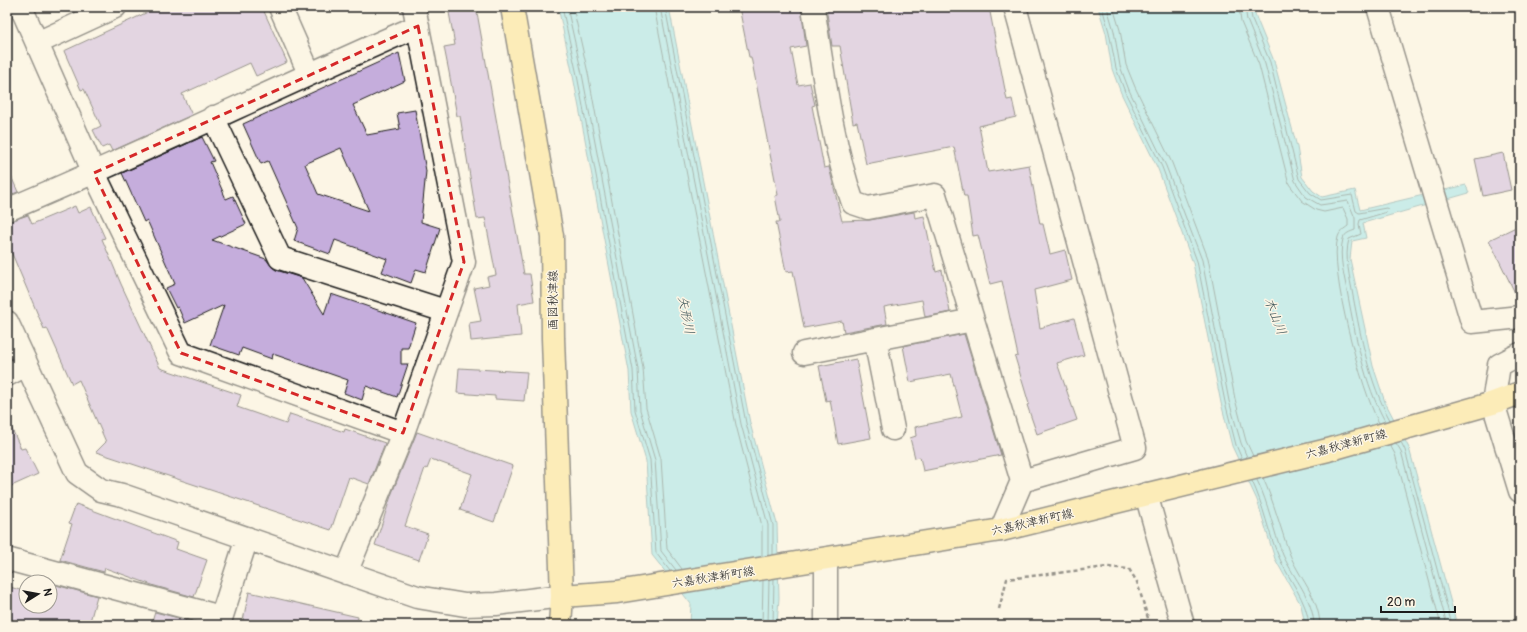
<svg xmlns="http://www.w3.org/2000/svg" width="1527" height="632" font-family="Pangolin,'Klee One',sans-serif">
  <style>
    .water { fill: #90e1ea; stroke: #629298 }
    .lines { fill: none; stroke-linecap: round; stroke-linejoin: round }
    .shore { stroke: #4a6b6e; stroke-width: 1 }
    .building { fill: #c5addc; stroke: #1c1c1c; fill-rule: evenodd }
    .minor-casing { stroke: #1c1c1c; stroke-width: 25 }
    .major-casing { stroke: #1c1c1c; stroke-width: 25 }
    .path { stroke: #1c1c1c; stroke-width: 2.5; stroke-dasharray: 4 3; stroke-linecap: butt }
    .minor { stroke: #fcf5e5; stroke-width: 22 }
    .major { stroke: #fde080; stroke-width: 22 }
    .marked { fill: none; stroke: #d62828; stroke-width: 3; stroke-dasharray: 8 5; stroke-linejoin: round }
    .labels { text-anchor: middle; stroke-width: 3; stroke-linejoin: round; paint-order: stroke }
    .street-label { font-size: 12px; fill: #1c1c1c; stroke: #fcf5e5 }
    .water-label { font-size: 13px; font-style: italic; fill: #3f575a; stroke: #fcf5e5 }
  </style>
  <rect width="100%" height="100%" fill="#fcf5e5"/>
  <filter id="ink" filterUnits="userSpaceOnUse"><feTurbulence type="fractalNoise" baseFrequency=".025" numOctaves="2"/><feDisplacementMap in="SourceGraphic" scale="8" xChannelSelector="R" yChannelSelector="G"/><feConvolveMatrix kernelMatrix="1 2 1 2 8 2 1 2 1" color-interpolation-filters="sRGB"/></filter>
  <g filter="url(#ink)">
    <!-- water -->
    <path class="water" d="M558,7H669L750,423L777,524L779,598L777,625H690L691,604L652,555L646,461L631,411L629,371L573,76Z
      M1098,7H1253L1256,17L1274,61L1297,147L1302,177L1313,191L1322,197L1355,190L1360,210L1466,185L1469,193L1363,223L1366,238L1352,241L1350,259L1373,366L1385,402L1409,448L1457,625H1305L1301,605L1275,559L1257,500L1232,446L1221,403L1193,263L1158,169L1121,93L1112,69L1106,33Z"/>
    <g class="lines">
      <!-- shore -->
      <path class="shore" d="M562,7L577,75L633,370L635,410L650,460L656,553L670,571
        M567,7L582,74L638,369L640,410L655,460L661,551L676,570
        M573,7L588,73L643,368L646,408L661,459L667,549L682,569
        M654,7L736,425L762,526V556
        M660,7L741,424L768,525V555
        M665,7L746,423L773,525V555
        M1102,7L1109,32L1116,68L1125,92L1162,167L1197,261L1225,402L1236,445L1242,459
        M1107,7L1114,31L1120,66L1129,90L1166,166L1202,260L1229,401L1241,443L1247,457
        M1113,7L1120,30L1126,65L1135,87L1172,163L1208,258L1235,399L1246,441L1253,456
        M1239,7L1241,22L1259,65L1289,184L1302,201L1316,210L1324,212L1343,208L1348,219V226C1344,229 1340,231 1338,237C1328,269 1362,392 1379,423
        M1245,7L1247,20L1265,64L1295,181L1306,197L1320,205L1348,201L1355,218V230C1350,232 1345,233 1343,239C1338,257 1345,278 1348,296C1356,338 1364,383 1385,421
        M1250,7L1252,19L1270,62L1299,179L1310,193L1321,200L1352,195L1356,211L1359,213L1386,208L1388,209L1387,212L1360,220L1359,224L1361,234L1349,239C1344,258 1350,277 1353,296C1361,338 1369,382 1390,420
        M1401,442L1405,450L1452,625
        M1396,443L1401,451L1447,625
        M1390,445L1395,454L1441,625
        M1263,478C1274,502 1280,527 1289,552C1298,577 1319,596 1320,625
        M1257,480C1269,504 1273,531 1283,555C1294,579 1313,598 1314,625
        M1252,481C1264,506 1268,533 1279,557C1289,581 1307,599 1309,625
        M762,625L763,581
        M768,625L769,580
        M773,625L774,579"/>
    </g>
    <!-- building -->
    <path class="building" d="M146,7H262L287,62L256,76L250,63L182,94L192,115L112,151L109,145L102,148L93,130L101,126L84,89L81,90L64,51L148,12Z
      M448,7H476L524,274H530L534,301L518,304L521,336L471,341L469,323L481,321L474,288L489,285L487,277L496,275L485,218L477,219L460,116H457L449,72L444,47L455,45Z
      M739,7H801L806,46L791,49L798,85L810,83L815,105L812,106L824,168L829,167L842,221L870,220L914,212L915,218L924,216L936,272L942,270L950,312L925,317L922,300L884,307L887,324L844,332L842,321L804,328L793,271L786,272L776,222H780L775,196L778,195L751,57H749Z
      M826,7H989L1007,100L1012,99L1016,117L979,126L988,172L1029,165L1040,224H1043L1050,254L1065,250L1072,280L1034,290L1040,328L1074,318L1084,355L1057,363L1077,420L1037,434L1027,405L1029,404L1015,357L1018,356L1002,281L990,284L978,235L973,236L967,196H964L954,147L866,164L857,122L853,123L840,46H832Z
      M399,53L405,81L353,105L367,135L400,129L397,113L415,110L426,171L421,222L440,228L426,272L416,269L411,283L382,272L387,259L335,240L330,254L294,241L298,228L268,161L261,164L243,124ZM341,148L369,211L318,194L305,164Z
      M202,137L214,161L210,162L226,199L233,196L246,224L212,240L266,259L272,267L276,270L302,278L324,314L331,294L416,323L408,348H401V364H408L397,397L366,386L362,400L344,393L348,380L273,354L272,359L242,348L239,355L210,345L224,305L185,323L178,307L176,308L166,288L175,284L147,220L144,222L122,173Z
      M1503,153L1511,190L1483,196L1475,159Z
      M7,167L18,192L7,196Z
      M75,206L78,213L91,207L105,238L102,239L121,284L160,368L241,395L237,407L286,424L290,414L344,432L345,429L385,443L369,484L349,477L331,530L96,452L106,442L79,380L72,384L47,328L44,329L7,242V222L28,215L32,224Z
      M1520,225V303L1489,240Z
      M964,334L1001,455L923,471L920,457L915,458L910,438L916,436L915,427L962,417L951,374L910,382L903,346Z
      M856,359L871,438L838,444L830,400L826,401L819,366Z
      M459,368L527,372L524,401L495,399V396L457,393Z
      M7,418L21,449L25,448L38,474L7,488Z
      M417,432L513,466L494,522L460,510L472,474L431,459L427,469L425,468L405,526L428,534L419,560L375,545L392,493Z
      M76,504L178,542L176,549L207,560L194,597L155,586L105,568L104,572L60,560L72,524L69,523Z
      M52,584L97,596L89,625H7V586L26,592V606H50V591Z
      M249,592L358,617L357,625H242Z
      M155,612L186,620L184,625H151Z"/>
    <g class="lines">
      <!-- minor casing -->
      <g class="minor-casing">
        <path id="minor" d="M21,7L94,173L181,353L403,433
          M280,7L309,73
          M813,7C823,70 832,144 853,203L868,208L935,195L1022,481L1001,530
          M1015,7L1135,448L1022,481
          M1378,7L1472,322L1520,317
          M37,43L115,7
          M213,117L280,258L445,311
          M7,210C145,152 280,86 418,26
          M7,322L77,473L101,490L122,495L417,597L465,605L496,604L562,596
          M875,339L893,429
          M804,353L973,320
          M1520,354L1499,365L1493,403L1520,491
          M7,375L26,365
          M1146,494L1183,625
          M7,559L221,617
          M826,559V625
          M346,573L403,433L464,262L414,7
          M219,625L247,538"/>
      </g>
      <!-- major casing -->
      <g class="major-casing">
        <path id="major" d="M512,7L552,236L553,338L562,596
          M560,625L562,596L617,592L1001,530L1328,450L1493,403L1520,393"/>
      </g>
      <!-- path -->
      <path class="path" d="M999,609L1007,579L1107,567L1129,569L1137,582L1150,625"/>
      <!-- minor -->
      <use href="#minor" class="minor"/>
      <!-- major -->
      <use href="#major" class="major"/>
    </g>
  </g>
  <!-- marked area -->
  <path d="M0 0H1527V632H0ZM418,26L464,262L403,433L181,353L94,173Z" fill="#fcf5e5" fill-opacity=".55" fill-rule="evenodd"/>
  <path class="marked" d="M418,26L464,262L403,433L181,353L94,173Z"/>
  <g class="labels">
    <!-- street labels -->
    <g class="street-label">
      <text transform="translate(553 300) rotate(-90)" y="4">画図秋津線</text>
      <text transform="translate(1346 444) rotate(-15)" y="4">六嘉秋津新町線</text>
      <text transform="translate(1032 522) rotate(-13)" y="4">六嘉秋津新町線</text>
      <text transform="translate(713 577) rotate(-9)" y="4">六嘉秋津新町線</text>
    </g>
    <!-- water labels -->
    <g class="water-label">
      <text transform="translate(687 315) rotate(79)" y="5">矢形川</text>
      <text transform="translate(1276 316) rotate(69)" y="5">木山川</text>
    </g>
  </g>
  <!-- margin -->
  <rect width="1527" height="632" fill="none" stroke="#fcf5e5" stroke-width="24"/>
  <rect x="12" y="12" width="1503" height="608" fill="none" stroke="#1c1c1c" stroke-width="1.5" filter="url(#ink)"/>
  <!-- north arrow -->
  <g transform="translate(38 594) rotate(79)"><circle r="19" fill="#fcf5e5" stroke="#a29e95"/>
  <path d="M0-3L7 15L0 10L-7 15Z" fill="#1c1c1c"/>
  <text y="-6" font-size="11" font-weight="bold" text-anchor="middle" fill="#1c1c1c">N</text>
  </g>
  <!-- scale -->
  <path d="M1381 606v6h74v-6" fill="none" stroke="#1c1c1c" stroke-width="2"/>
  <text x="1387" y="606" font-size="12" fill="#1c1c1c" stroke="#fcf5e5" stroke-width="3" paint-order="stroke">20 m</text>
</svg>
